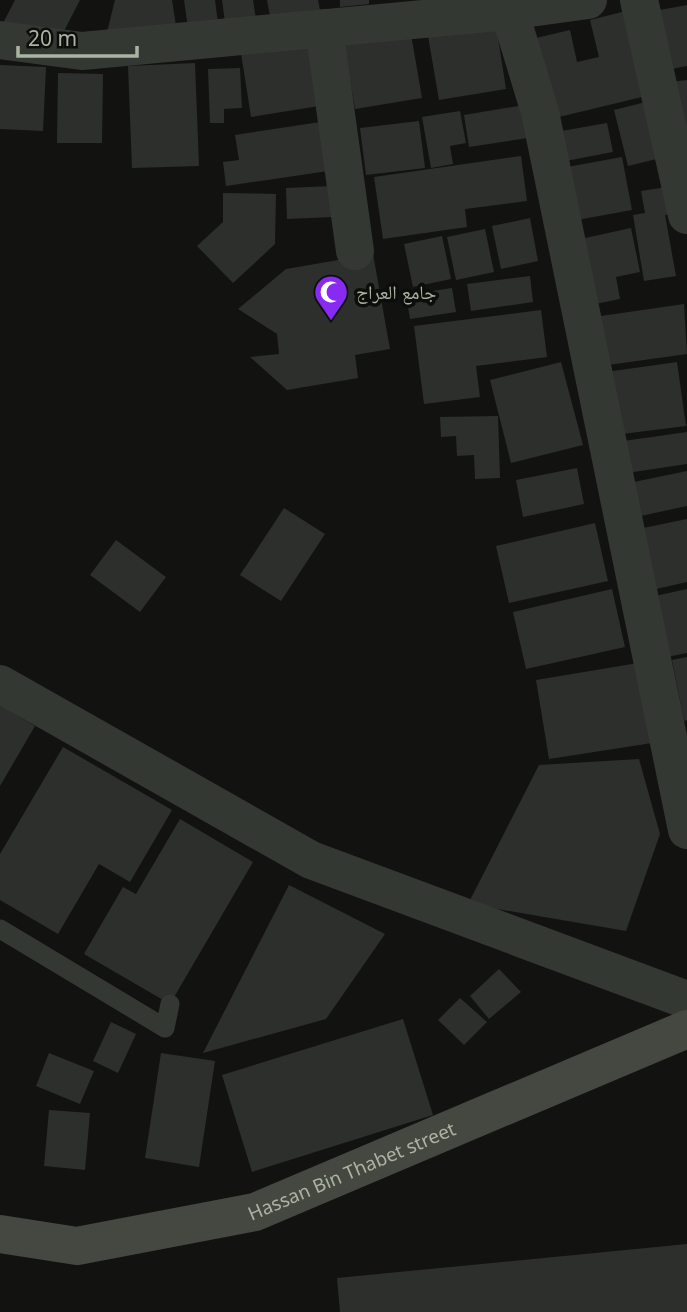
<svg xmlns="http://www.w3.org/2000/svg" width="687" height="1312" font-family="'Noto Sans','Noto Naskh Arabic',sans-serif">
  <style>
    .building { fill: #2d2f2c }
    .lines { fill: none; stroke-linecap: round; stroke-linejoin: round }
    .lane { stroke: #343832; stroke-width: 19 }
    .street { stroke: #343832; stroke-width: 38 }
    .secondary { stroke: #444840; stroke-width: 38 }
    .labels { text-anchor: middle; stroke-width: 7; stroke-linejoin: round; paint-order: stroke }
    .poi-label { font-size: 19px; fill: #abb4a3; stroke: #0d0e0c; text-anchor: start }
    .street-label { font-size: 19px; fill: #abb4a3; stroke: #0d0e0c }
  </style>
  <rect width="100%" height="100%" fill="#121311"/>
  <!-- building -->
  <path class="building" d="M15,0H80L61,37L1,27Z
    M115,0H172L177,32L104,44Z
    M184,0H215L219,31L189,35Z
    M222,0H253L257,26L226,30Z
    M267,0H318L320,10L271,21Z
    M340,0H369V4L340,7Z
    M687,5V66L666,70L654,11Z
    M626,11L646,96L555,118L536,38L570,30L577,62L599,57L590,20Z
    M496,25L506,89L439,100L428,36Z
    M411,34L422,98L355,109L344,45Z
    M309,42L319,106L251,117L241,53Z
    M195,63L199,166L132,168L128,66Z
    M0,65L46,67L43,131L0,129Z
    M240,68L242,108L224,109V123H210L208,69Z
    M58,73L103,74L102,143H57Z
    M687,80V137L670,82Z
    M654,100L669,156L628,166L614,110Z
    M530,104L534,137L469,147L464,115Z
    M460,111L466,143L450,146L453,164L431,168L422,117Z
    M327,121L335,170L226,186L223,162L239,160L235,135Z
    M419,121L425,168L366,175L360,128Z
    M607,123L613,152L555,163L550,133Z
    M521,156L527,201L465,209L467,227L383,239L374,177Z
    M622,157L632,210L566,222L556,169Z
    M680,185L685,212L665,215L676,276L644,281L633,215L645,213L641,191Z
    M332,186L333,217L287,219L286,188Z
    M223,193L276,194L275,244L233,283L197,246L223,222Z
    M530,218L538,261L501,269L492,226Z
    M631,228L640,272L616,277L620,299L590,305L576,240Z
    M485,229L494,272L456,280L447,237Z
    M442,236L451,279L413,287L404,244Z
    M373,254L390,349L355,355L358,378L287,390L250,357L279,354L277,334L238,309L286,269Z
    M530,276L533,302L471,311L467,284Z
    M452,288L456,312L410,319L406,295Z
    M684,304L687,354L601,366L594,317Z
    M541,310L547,357L476,366L480,397L424,404L414,326Z
    M561,362L583,445L511,463L490,380Z
    M677,362L686,426L614,435L606,372Z
    M498,416L500,478L475,479L474,455L457,456L456,436L441,437L440,417Z
    M687,432V464L627,473L623,441Z
    M577,468L584,504L523,517L516,480Z
    M687,471V506L636,517L629,483Z
    M284,508L325,534L281,601L240,575Z
    M687,519V582L656,589L643,528Z
    M595,523L608,581L509,603L496,546Z
    M116,540L166,577L140,612L90,575Z
    M612,589L625,647L526,669L513,612Z
    M687,589V653L667,657L655,596Z
    M687,657V720L684,721L672,660Z
    M638,663L652,743L549,759L536,680Z
    M0,705L35,726L0,786Z
    M63,747L172,810L130,882L99,864L58,934L0,900V854Z
    M639,759L660,834L626,931L468,904L539,765Z
    M180,819L253,862L170,1004L84,954L123,887L136,894Z
    M289,885L385,934L326,1019L203,1053Z
    M499,969L521,992L489,1019L470,996Z
    M460,998L487,1022L464,1045L438,1020Z
    M403,1019L433,1115L252,1172L222,1075Z
    M111,1022L136,1034L118,1073L93,1061Z
    M49,1053L94,1071L80,1104L36,1086Z
    M161,1053L215,1061L199,1167L145,1158Z
    M49,1110L90,1113L85,1170L44,1166Z
    M687,1244V1312H340L337,1278Z"/>
  <g class="lines">
    <!-- lane -->
    <path class="lane" d="M0,929L165,1028L170,1004"/>
    <!-- street -->
    <path class="street" d="M506,0L540,112L687,830
      M639,0L687,215
      M324,28L355,251
      M0,40L82,51L508,11L588,0
      M0,684L311,860L687,1000"/>
    <!-- secondary -->
    <path class="secondary" id="s1" d="M0,1234L77,1246L255,1212L687,1029"/>
  </g>
  <!-- icons -->
  <defs>
    <g id="mosque-pin" transform="scale(1.75)"><path d="M0 17L-7.5 6A9.5 9.5 0 1 1 7.5 6Z" fill="#882af2" stroke="#0d0e0c"/><path d="M3.5-4.9A6 6 0 1 0 3.5 4.9A5 5 0 1 1 3.5-4.9Z" fill="#fff"/></g>
  </defs>
  <g fill-rule="evenodd">
    <use href="#mosque-pin" x="331" y="292"/>
  </g>
  <g class="labels">
    <!-- poi labels -->
    <g class="poi-label">
      <text x="356" y="299">جامع العراج</text>
    </g>
    <!-- street labels -->
    <g class="street-label">
      <text dy="7" stroke="none"><textPath href="#s1" startOffset="364">Hassan Bin Thabet street</textPath></text>
    </g>
  </g>
  <!-- scale -->
  <path d="M18 46v10h119v-10" fill="none" stroke="#abb4a3" stroke-width="3.5"/>
  <text x="28" y="46" font-size="21" fill="#abb4a3" stroke="#0d0e0c" stroke-width="5" paint-order="stroke">20 m</text>
</svg>
